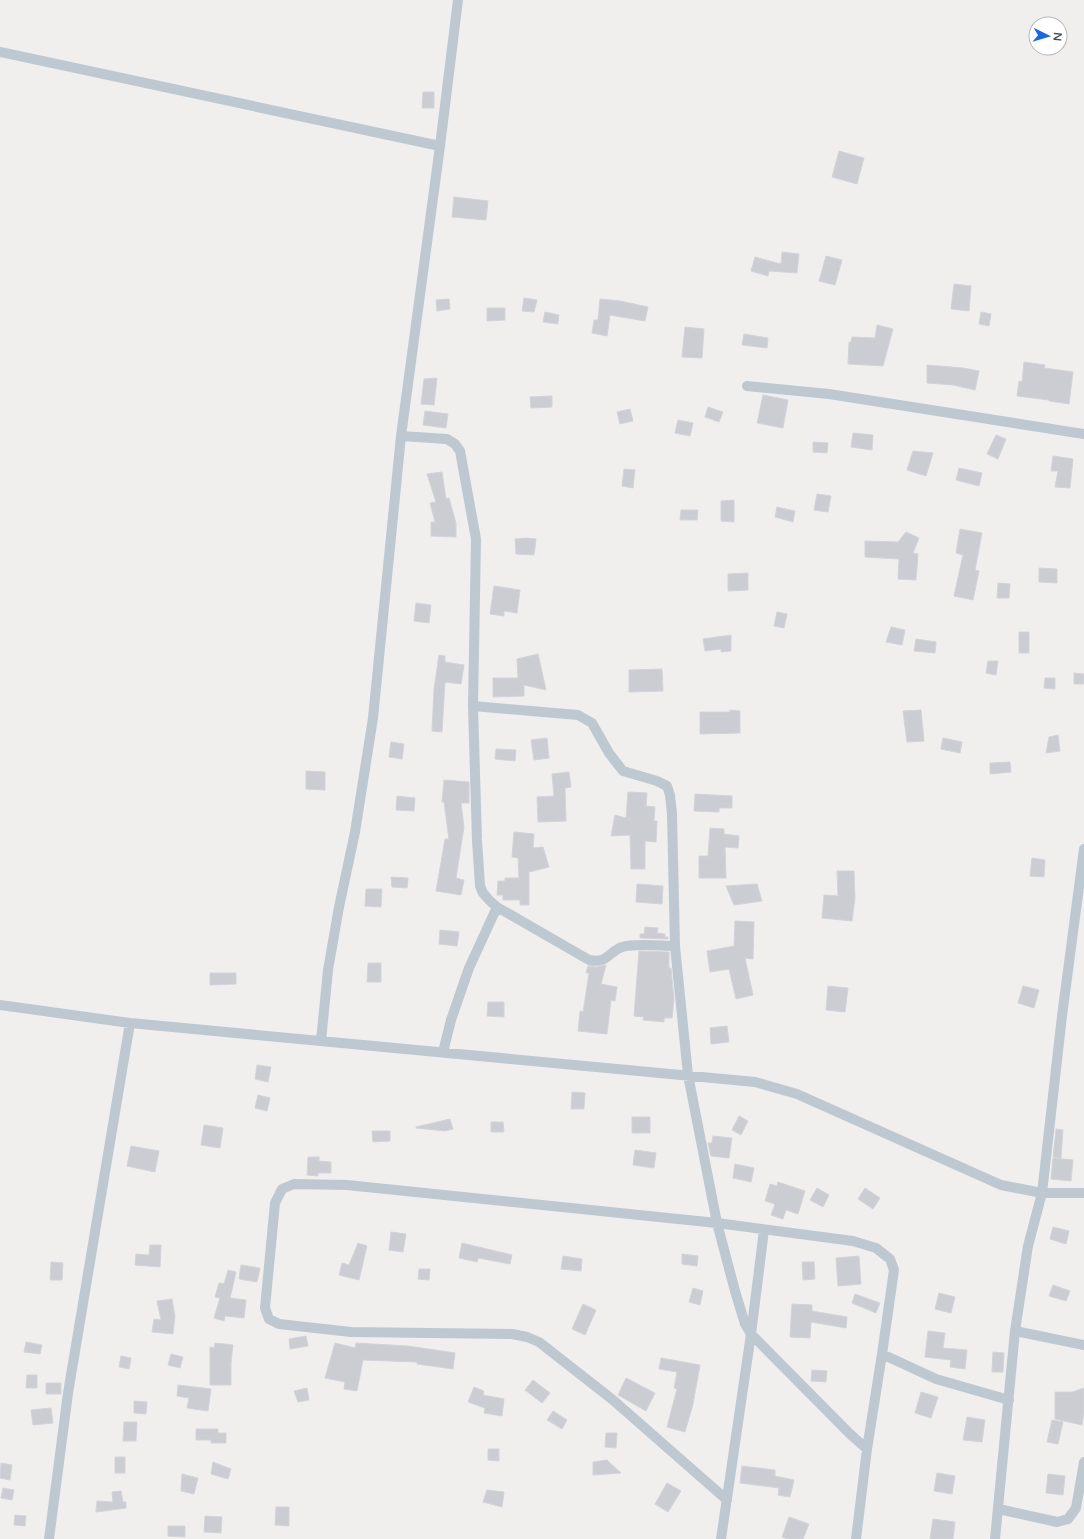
<svg xmlns="http://www.w3.org/2000/svg" width="1084" height="1539" font-family="'Varela Round',sans-serif">
  <style>
    .building { fill: #cbcdd3; stroke: #d2d4da }
    .lines { fill: none; stroke-linecap: round; stroke-linejoin: round }
    .minor { stroke: #bec8d0; stroke-width: 10 }
  </style>
  <rect width="100%" height="100%" fill="#f1eeee"/>
  <!-- building -->
  <path class="building" d="M423,92H434V108H422Z
    M839,151L864,158L857,184L832,177Z
    M454,197L488,201L486,220L452,217Z
    M782,252L799,254L797,273L769,271L768,276L751,271L755,257L781,264Z
    M826,256L842,260L835,285L819,281Z
    M954,284L971,286L969,311L951,309Z
    M524,298L537,300L534,312L522,311Z
    M449,299L450,309L437,311L436,300Z
    M600,299L620,301L648,307L645,321L610,315L607,336L592,333L594,320H598Z
    M487,308H505V320L487,321Z
    M545,312L559,315L558,324L543,322Z
    M981,312L991,314L989,326L979,324Z
    M877,325L893,329L883,366L848,364L849,342H851L852,337L875,338Z
    M685,327L704,329L702,358L682,357Z
    M744,334L768,338L767,348L742,345Z
    M1024,362L1045,365L1044,368L1073,372L1069,404L1049,401V400L1017,396L1019,381L1022,382Z
    M927,365L963,368L979,371L975,390L953,385L927,383Z
    M437,378L434,405L421,404L424,379Z
    M763,395L788,400L783,428L757,423Z
    M552,396V407L531,408L530,397Z
    M708,407L723,412L719,422L705,417Z
    M630,409L633,421L620,424L617,412Z
    M425,411L448,414L446,428L423,425Z
    M678,420L693,423L690,436L675,433Z
    M853,433L873,435L872,450L851,447Z
    M996,435L1006,439L998,459L987,454Z
    M813,442L828,443L827,453L813,452Z
    M913,451L933,453L926,476L907,470Z
    M1053,456L1073,459L1070,488L1055,487L1058,471H1051Z
    M959,468L982,473L979,486L956,480Z
    M624,469L635,470L633,488L622,486Z
    M442,472L446,499L449,498L456,523V537L431,536V522H435L430,503L436,502L427,474Z
    M817,494L831,496L828,512L814,510Z
    M734,500V522L721,521V501Z
    M777,507L795,511L793,522L775,517Z
    M681,510H698L697,520H680Z
    M960,529L982,533L975,570L979,571L973,600L954,596L963,555L956,553Z
    M906,532L919,538L913,553L918,554L916,580L898,579L899,559L865,557V541L898,542Z
    M527,538L536,539L534,555L516,554L515,539Z
    M1039,568L1057,569V583L1039,582Z
    M748,573V590L728,591V574Z
    M998,583L1010,584L1009,598H997Z
    M494,586L520,590L517,613L504,611V616L490,614Z
    M416,603L431,605L429,623L414,621Z
    M777,612L787,614L784,628L774,626Z
    M891,627L905,630L902,645L886,642Z
    M1019,632H1029V653H1019Z
    M731,635V651L721,652V649L705,651L703,639Z
    M916,639L936,642L935,653L914,651Z
    M538,654L546,690L524,685V696L493,697V678H518L517,659Z
    M439,655L445,656V662L464,665L461,684L445,682L442,732L432,731L434,689Z
    M988,661H998L996,675L986,673Z
    M662,669L663,691L629,692V670Z
    M1074,673L1084,674V684H1074Z
    M1045,678H1055V689L1044,688Z
    M730,710L740,711V733L700,734V712H730Z
    M921,710L924,741L907,742L903,711Z
    M1058,735L1060,751L1046,753L1049,737Z
    M547,738L549,758L534,760L531,740Z
    M943,738L962,742L960,753L941,749Z
    M391,742L404,744L402,759L389,757Z
    M496,749L516,750L515,761L495,759Z
    M1010,762L1011,772L990,774V763Z
    M306,771L325,772V790L306,789Z
    M569,772L571,787L565,788L566,821L538,822L537,797L554,796L552,774Z
    M444,780L469,782V803H461L464,827L456,878L464,880L461,895L436,891L445,839H449L444,802H442Z
    M628,792L647,793L646,806L655,807L654,821H657L656,842L645,841V869H631L630,835L611,836L615,815L626,818Z
    M695,794L732,796V808H719V812L694,811Z
    M397,796L415,798L414,811L396,810Z
    M710,828L724,829V834L739,836L738,848L725,847L726,878H699V856H708Z
    M514,832L534,834L533,848L543,847L549,867L529,872V905H520V900H503V895H497L498,881H505V878H519L518,858L512,857Z
    M1032,858L1045,860L1044,877L1030,876Z
    M837,871H854L855,898L852,921L822,918L824,895L838,896Z
    M391,877L408,878L407,888L392,887Z
    M637,884L663,886L662,904L636,902Z
    M757,884L762,901L734,905L726,886Z
    M366,889H382L381,907L365,906Z
    M735,921L754,922L753,959L745,958L753,995L736,999L729,969L710,972L707,951L734,946Z
    M645,927L658,928L657,933L665,934V937H668V939L640,938V934H644Z
    M440,930L459,932L457,946L439,944Z
    M639,951L669,952V968H671L674,1000L672,1018H664V1022L643,1020L644,1017L634,1016Z
    M368,963H381V982H367Z
    M606,965L601,984L617,987L615,1001L611,1000L607,1034L578,1031L580,1011L583,1012L589,973H586L588,966L596,967Z
    M210,973H236V984L210,985Z
    M828,986L848,988L845,1012L826,1010Z
    M1023,986L1039,990L1034,1008L1018,1003Z
    M488,1002H504V1017L487,1016Z
    M727,1026L729,1042L711,1044L710,1028Z
    M257,1065L271,1067L268,1082L255,1079Z
    M572,1092L585,1093L584,1109H571Z
    M258,1095L270,1098L267,1111L255,1108Z
    M739,1116L748,1121L741,1135L732,1130Z
    M632,1117H650V1133H632Z
    M450,1119L453,1129L445,1131L416,1128V1127Z
    M491,1122H503L504,1132H491Z
    M204,1125L223,1128L220,1148L201,1145Z
    M1056,1129L1063,1130L1061,1158L1053,1157Z
    M372,1131H390V1141L373,1142Z
    M713,1136L732,1138L729,1158L711,1156L708,1143H712Z
    M131,1146L159,1151L155,1172L127,1166Z
    M635,1150L656,1153L654,1168L633,1165Z
    M308,1157H319V1161L331,1162V1173H318V1176L307,1175Z
    M1053,1158L1073,1160L1071,1181L1051,1179Z
    M735,1164L754,1168L751,1182L733,1178Z
    M778,1182L805,1191L798,1214L786,1210L783,1219L771,1215L775,1204L765,1201L770,1184L777,1186Z
    M817,1188L829,1195L823,1207L810,1200Z
    M865,1188L880,1198L873,1209L858,1199Z
    M1053,1227L1069,1231L1066,1244L1050,1239Z
    M391,1232L406,1234L403,1252L389,1250Z
    M358,1243L367,1246L359,1280L339,1275L342,1263L349,1265Z
    M462,1243L512,1255L510,1264L478,1258L477,1262L459,1258Z
    M150,1245H161L160,1267L135,1265L136,1254L149,1255Z
    M682,1254L698,1256L697,1266L682,1264Z
    M563,1256L582,1259L581,1271L561,1269Z
    M859,1256L861,1284L838,1286L836,1258Z
    M51,1262L63,1263L62,1280H50Z
    M802,1262H814L815,1279L803,1280Z
    M241,1265L260,1268L257,1282L239,1279Z
    M419,1269H430L429,1280L418,1279Z
    M228,1270L236,1272L230,1298L246,1300L244,1318L225,1316L224,1321L214,1318L220,1298L215,1297L219,1283L224,1284Z
    M1053,1285L1070,1291L1066,1301L1049,1296Z
    M693,1288L703,1291L700,1305L689,1302Z
    M939,1293L955,1297L951,1313L935,1309Z
    M855,1294L880,1303L876,1313L852,1303Z
    M172,1299L175,1316L173,1334L152,1332L154,1319L161,1320L157,1301Z
    M583,1304L596,1310L585,1335L572,1329Z
    M792,1304L812,1305V1311L847,1317L846,1328L811,1322L810,1338L790,1337Z
    M928,1331L945,1333L943,1348L967,1350L965,1369L950,1367L951,1360L925,1357Z
    M306,1336L308,1346L290,1349L289,1339Z
    M26,1342L42,1345L40,1354L24,1352Z
    M215,1343L233,1345L231,1363V1385H210V1347L214,1348Z
    M335,1343L355,1348L356,1343L408,1346L455,1353L453,1369L417,1364V1362L363,1360L357,1391L344,1389L345,1382L325,1378Z
    M993,1352L1004,1353L1003,1372H992Z
    M171,1354L183,1357L180,1368L168,1365Z
    M121,1356L131,1358L129,1369L119,1367Z
    M661,1358L700,1365L693,1404L685,1432L667,1427L677,1389L674,1388L677,1372L659,1369Z
    M812,1370L827,1371L826,1382L811,1381Z
    M27,1375H37V1388H26Z
    M626,1378L655,1393L646,1411L618,1395Z
    M533,1380L550,1393L542,1403L525,1390Z
    M46,1383H61V1394H46Z
    M178,1385L211,1389L208,1411L187,1408L189,1398L177,1396Z
    M474,1387L484,1391L483,1395L504,1399L502,1416L484,1413L485,1408L468,1402Z
    M307,1388L309,1400L298,1402L294,1391Z
    M1084,1388V1413L1082,1425L1055,1419V1392H1072Z
    M921,1392L938,1397L931,1418L915,1413Z
    M134,1401L147,1402L146,1414L134,1413Z
    M51,1408L53,1423L33,1425L31,1410Z
    M553,1411L567,1420L562,1429L547,1420Z
    M967,1417L985,1420L982,1442L963,1440Z
    M1052,1420L1063,1422L1058,1444L1047,1442Z
    M124,1422H137L136,1441H123Z
    M196,1429H218V1433H226V1443H211V1440H196Z
    M606,1433H617L616,1448L605,1447Z
    M488,1449H499V1461L488,1460Z
    M115,1457H125V1473H115Z
    M607,1460L621,1473L593,1475V1462Z
    M213,1462L231,1469L228,1479L211,1474Z
    M1,1463L12,1465L10,1480L0,1478Z
    M742,1466L775,1470V1476L794,1480L790,1497L778,1495L779,1488L740,1483Z
    M937,1473L955,1476L952,1494L934,1491Z
    M182,1474L198,1478L194,1494L181,1491Z
    M1048,1474L1065,1476L1063,1495L1046,1493Z
    M667,1483L681,1491L668,1512L655,1504Z
    M3,1488L14,1490L12,1500L1,1498Z
    M487,1490L504,1492L502,1507L483,1502Z
    M121,1491L123,1502H126V1508L96,1512L97,1501L113,1502L112,1492Z
    M276,1507H289V1526L275,1525Z
    M15,1515L26,1516L25,1526L14,1525Z
    M205,1516L222,1517L221,1533L204,1532Z
    M789,1517L809,1524L803,1539H788L782,1537Z
    M933,1519L955,1522L953,1539H930Z
    M168,1526H185V1537L168,1536Z"/>
  <g class="lines">
    <!-- minor -->
    <path class="minor" d="M0,52L440,146
      M747,386L829,394L1084,434
      M401,436L447,439L455,444L460,451L476,539L473,706L477,840L480,886L483,893L490,901L497,907L589,960C608,964 608,952 622,947C634,943 662,946 675,946
      M473,706L578,715L592,723L609,753L623,771L657,781L667,786L670,795L672,814L675,946L688,1075L717,1223L735,1291L745,1324L751,1334L850,1434L867,1449
      M0,1005L130,1023L755,1082L797,1094L1001,1185L1042,1193H1084
      M321,1041L328,970L339,907L355,832L373,718L401,436L440,146L458,0
      M443,1052L451,1020L469,968L497,907
      M1015,1331L1084,1345
      M882,1354L936,1379L1009,1400
      M727,1500L613,1400L539,1342L527,1337L512,1334L351,1332L279,1324L269,1319L265,1308L275,1203L282,1189L294,1184L347,1185L717,1223L853,1241L876,1248L890,1259L894,1270L882,1354L867,1449L856,1539
      M999,1509L1057,1522L1068,1519L1076,1508L1084,1462
      M49,1539L68,1393L130,1023
      M721,1539L751,1334L764,1230
      M995,1539L1015,1331L1028,1246L1042,1193L1062,1016L1084,849"/>
  </g>
  <!-- north arrow -->
  <g transform="translate(1048 36) rotate(95)"><circle r="19" fill="#ffffff" stroke="#b5b9bd"/>
  <path d="M0-3L7 15L0 10L-7 15Z" fill="#1a67de"/>
  <text y="-6" font-size="11" font-weight="bold" text-anchor="middle" fill="#46505b">N</text>
  </g>
</svg>
